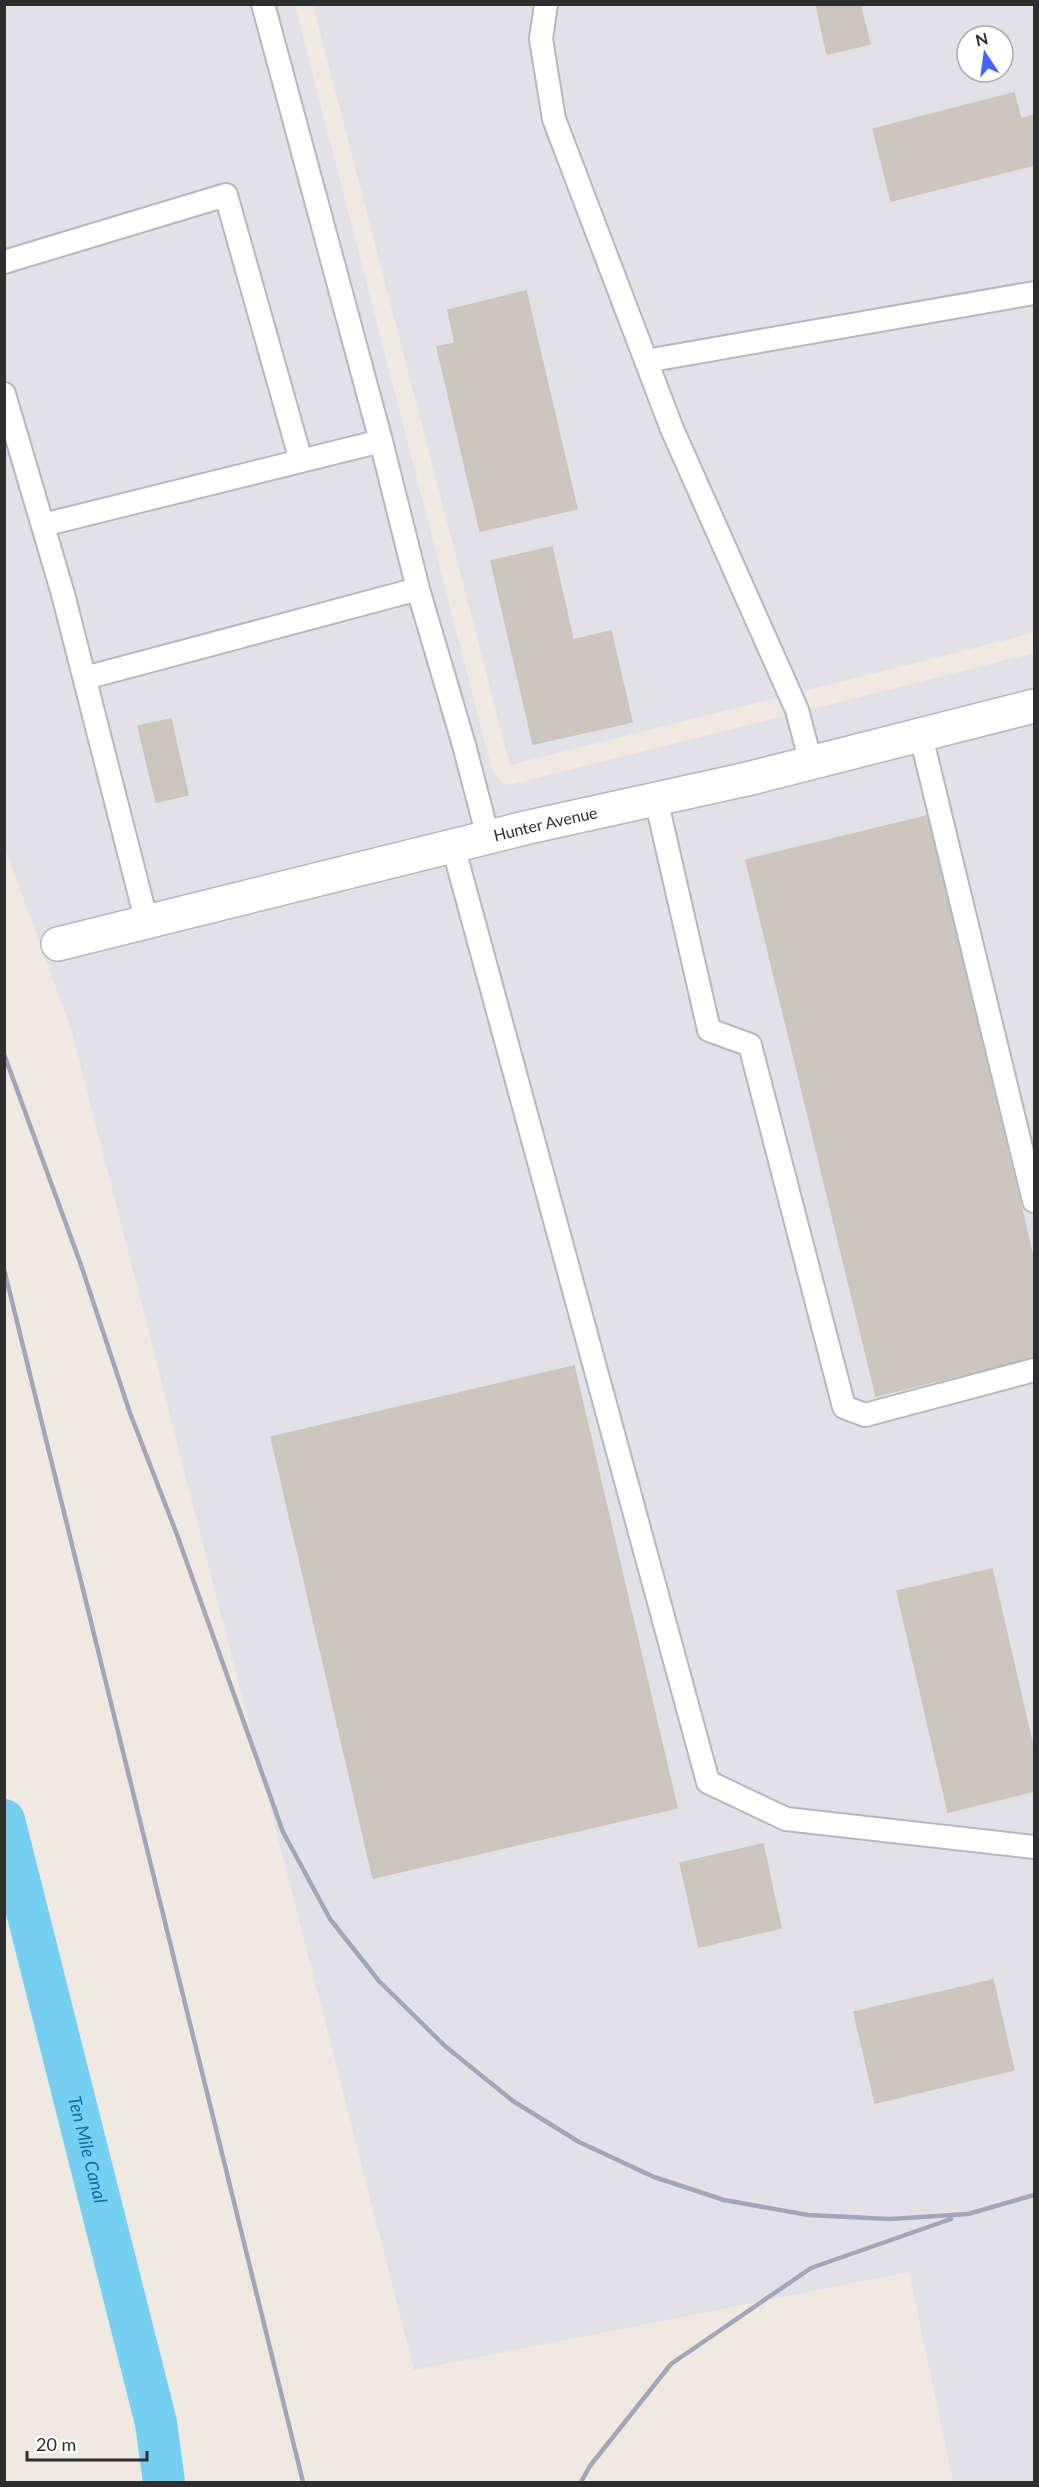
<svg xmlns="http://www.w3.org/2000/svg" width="1039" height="2487" font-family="Lato,sans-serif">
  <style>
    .industrial { fill: #e3e1e8; fill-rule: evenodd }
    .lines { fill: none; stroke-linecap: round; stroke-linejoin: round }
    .canal { stroke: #75cff0; stroke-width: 42 }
    .building { fill: #cbc7bf; stroke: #cbc5ba; stroke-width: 1.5 }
    .lane-casing { stroke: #b4b7c1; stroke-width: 26 }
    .street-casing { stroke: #b4b7c1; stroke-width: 36 }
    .lane { stroke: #fff; stroke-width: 22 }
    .street { stroke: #fff; stroke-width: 33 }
    .rail { stroke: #a3a6b8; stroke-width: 4.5 }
    .labels { text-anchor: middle; stroke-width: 4.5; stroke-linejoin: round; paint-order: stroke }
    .street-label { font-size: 16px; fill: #2e2e2e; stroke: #fff }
    .water-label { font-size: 18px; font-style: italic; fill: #0d6fa3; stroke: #fff }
  </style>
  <rect width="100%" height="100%" fill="#efe9e1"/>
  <!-- industrial -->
  <path class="industrial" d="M5,5H295L492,770L499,780L509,785L1034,653V2482H953L909,2272L414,2370L72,1032L5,848Z
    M313,5H1034V633L510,765ZM967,36H1003V72H967Z"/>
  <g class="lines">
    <!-- canal -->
    <path class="canal" id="s1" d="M4,1820L156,2423L164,2482"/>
  </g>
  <!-- building -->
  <path class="building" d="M816,4H860L870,44L827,54Z
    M1014,93L1021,119L1034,115V165L891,201L873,129Z
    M526,291L577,509L480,531L437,347L455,343L448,310Z
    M552,547L573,640L611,631L632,722L533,744L491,561Z
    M171,719L188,795L156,802L138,726Z
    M927,816L1034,1261V1357L876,1396L746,860Z
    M574,1366L677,1808L373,1878L271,1437Z
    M992,1569L1034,1751V1791L948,1812L897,1591Z
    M763,1844L781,1928L699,1947L680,1863Z
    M993,1980L1014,2070L875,2103L854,2012Z"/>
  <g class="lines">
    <!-- lane casing -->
    <g class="lane-casing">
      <path id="lane" d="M263,4L381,441L418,589L464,745L488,837
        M546,4L541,39L554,119L672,429L797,710L811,763
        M4,262L226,195L301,461
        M646,361L1034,293
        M4,394L63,594L147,923
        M43,525L381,441
        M85,678L418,589
        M921,736L1034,1201
        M656,799L709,1030L750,1045L844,1407L865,1415L1034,1370
        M453,846L708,1782L786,1819L1034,1847"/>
    </g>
    <!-- street casing -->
    <g class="street-casing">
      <g id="street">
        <path id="s2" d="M58,944L529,827L747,779L1034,706"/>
      </g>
    </g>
    <!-- lane -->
    <use href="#lane" class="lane"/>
    <!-- street -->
    <use href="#street" class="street"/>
    <!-- rail -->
    <path class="rail" d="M4,1054L81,1265L130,1413L176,1532L283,1832L330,1919L379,1981L445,2046L513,2101L579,2142L654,2177L724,2200L808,2215L890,2219L968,2214L1034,2195
      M4,1269L303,2482
      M581,2482L590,2466L671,2364L811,2268L951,2219"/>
  </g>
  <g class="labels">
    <!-- street labels -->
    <g class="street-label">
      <text dy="6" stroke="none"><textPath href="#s2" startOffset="502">Hunter Avenue</textPath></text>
    </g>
    <!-- water labels -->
    <g class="water-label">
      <text dy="6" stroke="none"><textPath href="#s1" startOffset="340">Ten Mile Canal</textPath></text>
    </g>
  </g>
  <!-- border -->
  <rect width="1039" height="2487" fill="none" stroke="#2e2e2e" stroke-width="12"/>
  <!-- north arrow -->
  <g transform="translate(985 54) rotate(347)"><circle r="28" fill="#ffffff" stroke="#ababab" stroke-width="1.5"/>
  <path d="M0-4.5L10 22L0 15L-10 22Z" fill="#4264fb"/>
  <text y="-9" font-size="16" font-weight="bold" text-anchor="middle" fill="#2e2e2e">N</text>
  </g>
  <!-- scale -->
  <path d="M27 2451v9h120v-9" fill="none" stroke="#2e2e2e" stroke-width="3"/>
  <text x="36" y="2451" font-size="18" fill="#2e2e2e" stroke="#ffffff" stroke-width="4.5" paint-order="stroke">20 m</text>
</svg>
